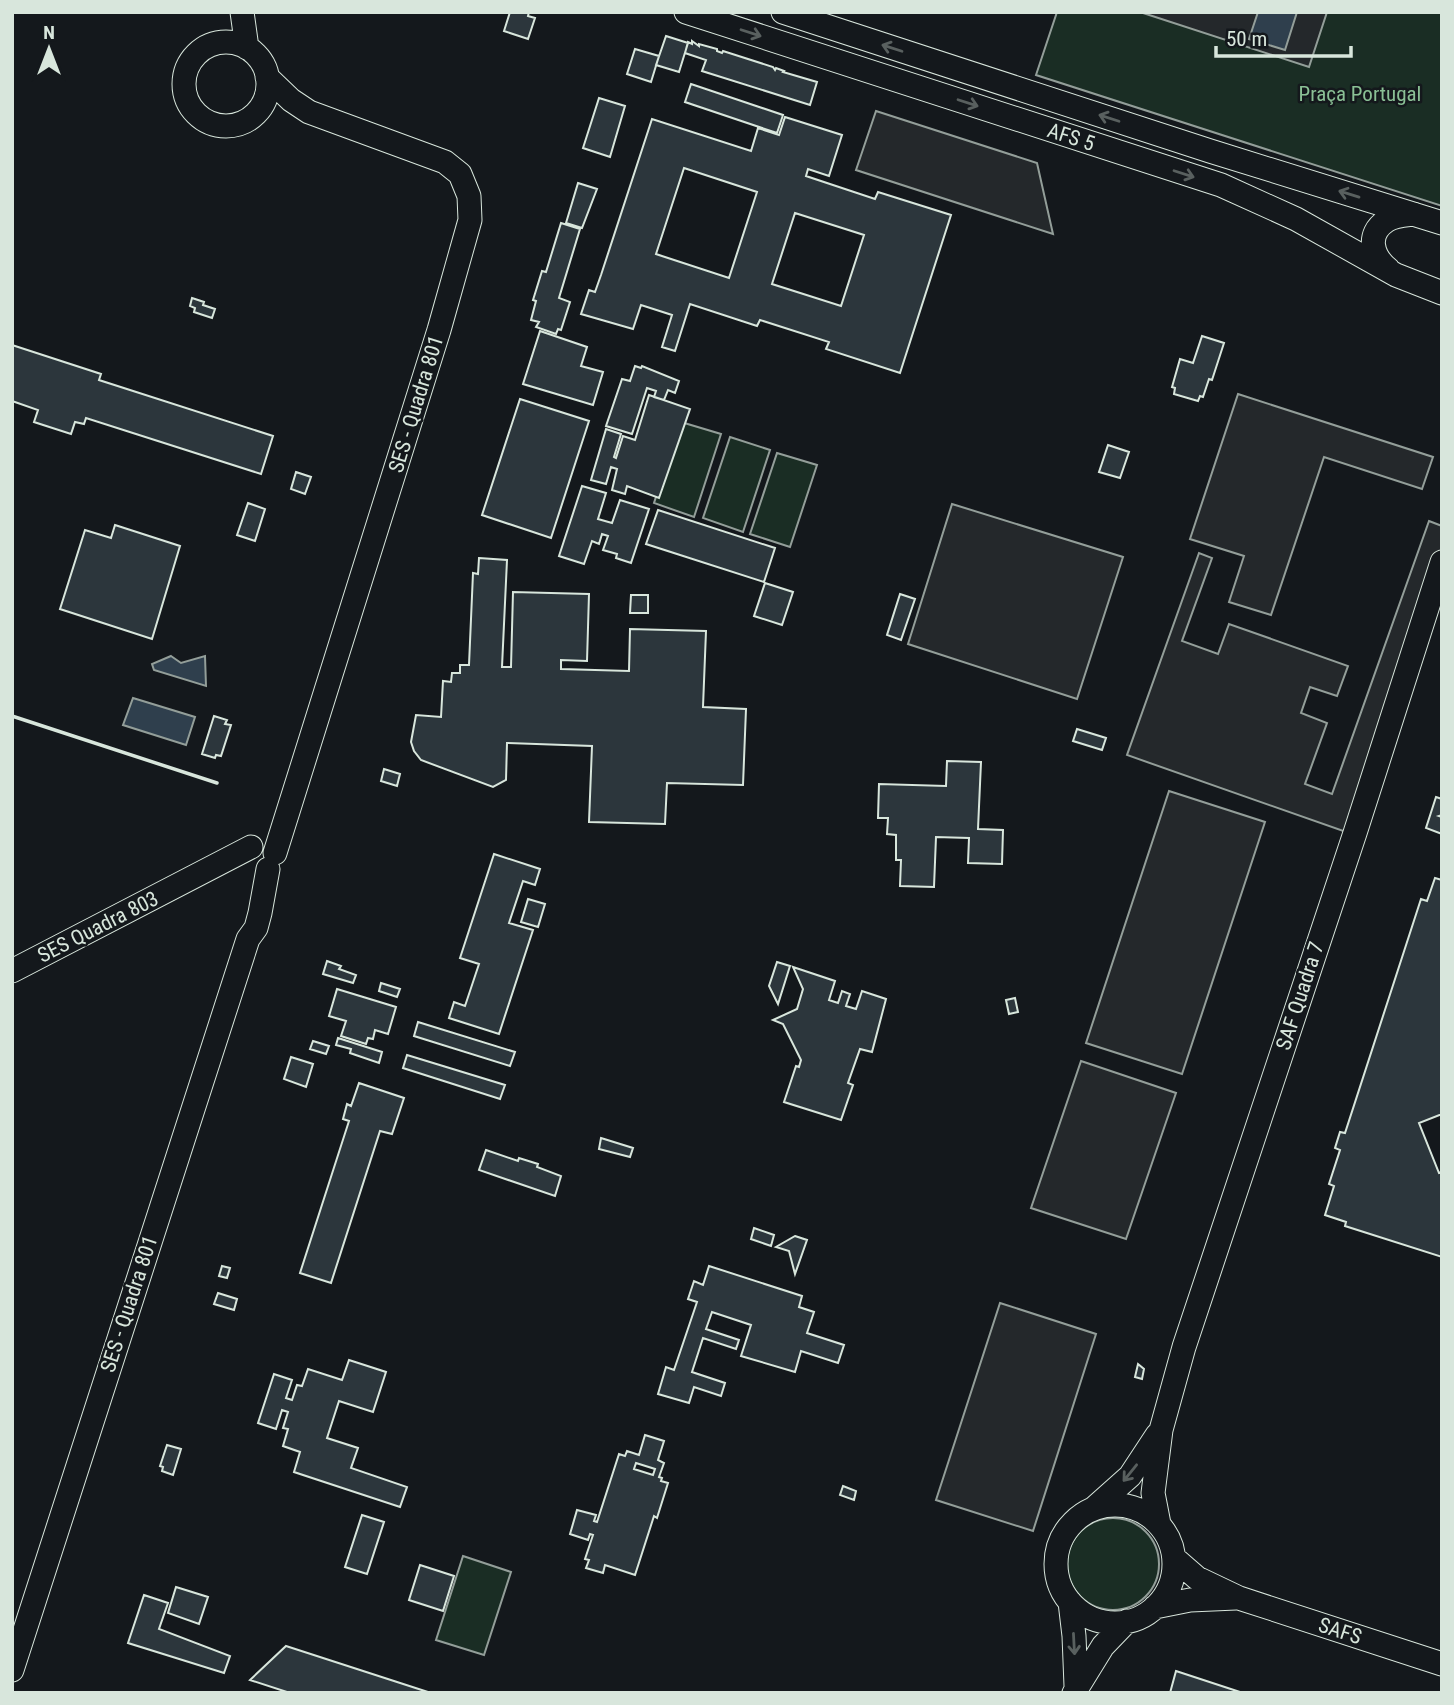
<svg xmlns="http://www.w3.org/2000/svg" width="1454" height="1705" font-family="'Roboto Condensed',sans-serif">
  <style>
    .green { fill: #1a2d24; stroke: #939e99; stroke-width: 2 }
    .parking { fill: #24282b; stroke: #939e99; stroke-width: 2 }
    .water { fill: #2f3f4d; stroke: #939e99; stroke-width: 2 }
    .building { fill: #2c363c; stroke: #d8e6dc; stroke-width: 2; fill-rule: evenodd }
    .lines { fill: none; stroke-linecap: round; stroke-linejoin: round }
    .secondary-casing { stroke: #d8e6dc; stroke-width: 25 }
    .secondary { stroke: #14181c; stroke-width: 23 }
    .wall { stroke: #d8e6dc; stroke-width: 3.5 }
    .oneway { stroke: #59605f }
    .labels { text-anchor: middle; stroke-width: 5; stroke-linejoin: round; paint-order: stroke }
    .park-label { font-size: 21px; fill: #8ac095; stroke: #14181c }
    .street-label { font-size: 21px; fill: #d8e6dc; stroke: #14181c }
  </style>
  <rect width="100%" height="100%" fill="#14181c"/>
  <!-- green -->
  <path class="green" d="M1057,12H1442V206L1036,75Z
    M681,422L721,434L694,517L654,503Z
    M730,437L770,450L743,532L703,518Z
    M777,453L817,465L790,547L750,534Z
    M1067 1564a46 46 0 1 1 92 0a46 46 0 1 1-92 0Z
    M463,1556L511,1572L484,1655L436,1640Z"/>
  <!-- parking -->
  <path class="parking" d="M1140,12H1327L1309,67Z
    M876,111L1037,163L1053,234L856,170Z
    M1238,394L1433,457L1422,489L1324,457L1271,615L1229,602L1244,556L1190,539Z
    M952,504L1123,557L1077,699L908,644Z
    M1429,521L1442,526V573L1349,833L1127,755L1199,553L1212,558L1182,641L1218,654L1229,624L1348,666L1337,696L1310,687L1301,713L1327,723L1305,784L1332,794Z
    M1169,791L1265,822L1182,1074L1086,1043Z
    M1081,1061L1176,1093L1126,1239L1031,1208Z
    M1000,1303L1096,1334L1033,1531L936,1500Z"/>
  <!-- water -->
  <path class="water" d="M1258,12H1297L1285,50L1249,39Z
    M171,656L181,663L205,656L206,686L154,670L152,664Z
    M133,698L195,717L186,745L123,725Z"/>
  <!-- building -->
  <path class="building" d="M510,12H529L528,16L535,18L528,39L504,31Z
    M666,36L688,43L679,72L656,65Z
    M692,41L699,46V44L717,49V51L722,53L723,51L773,67L775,70L776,68L784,71L783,72L817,82L810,105L702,71L706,60L685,53L688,42L692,44Z
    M635,49L659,56L651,82L627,74Z
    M691,84L783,115L777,133L685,102Z
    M599,98L625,106L610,157L583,148Z
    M785,117L842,135L829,176L808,169L806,176L875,199L878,192L951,215L900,373L826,349L829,342L760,320L757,326L690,304L675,351L662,347L672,315L641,305L633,329L581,314L589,290L595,292L601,275L652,119L751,151L758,128L779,135ZM684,168L757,192L729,278L656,254ZM795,213L864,235L841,306L772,284Z
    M578,183L597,189L582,228L566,223Z
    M561,223L580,229L559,298L570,302L561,330L558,329L556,334L536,327L539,322L531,320L536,301L533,300L542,271L546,272Z
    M192,298L204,302L203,305L215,309L212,318L194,312L195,308L190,306Z
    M540,331L587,347L581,366L603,372L593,405L523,384Z
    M1202,336L1224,343L1212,380L1209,379L1203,397L1200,396L1198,401L1174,394L1175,388L1172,387L1180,359L1193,363Z
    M12,345L101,374L99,380L273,436L261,474L86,418L84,424L75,422L71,434L34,422L38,410L12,401Z
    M635,366L641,368L642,366L679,381L675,393L668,390L664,400L654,397L656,391L647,388L632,434L606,426L622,379L630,381Z
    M649,395L690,409L659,498L627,486L625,494L612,490L617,469L611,467L606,484L591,480L606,429L621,434L614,457L616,458L623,436L635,440Z
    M520,399L589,421L551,538L482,515Z
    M1108,445L1129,452L1120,478L1099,472Z
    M296,472L311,477L305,494L291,489Z
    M582,486L606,493L598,519L612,523L620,500L649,509L631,563L616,558L617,554L603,550L608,536L602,534L599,544L592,541L584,564L559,556Z
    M248,503L265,509L255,541L237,535Z
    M658,510L775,548L764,582L646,544Z
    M115,525L180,546L152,639L60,609L85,530L111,538Z
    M479,558L507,560L502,667H511L513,592L589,594L587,661L561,660V669L629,671L630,629L706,631L703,707L746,709L743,785L667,783L665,824L589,822L592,746L507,743L506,780L493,787L421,760L414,751L411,742L416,715L441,717L443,681L451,682L452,673H460V665H469L473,573L478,574Z
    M765,583L793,592L782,625L754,616Z
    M900,594L915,599L901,640L887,635Z
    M631,595H648V613H630Z
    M214,716L227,720L225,724L231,725L221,756L216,755L215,758L202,754Z
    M1077,729L1106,738L1102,750L1073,741Z
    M947,761L981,762L978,829L1003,830L1002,864L968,863L969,838L936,837L934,887L900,886L901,860H896V835L887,834L888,818H878L879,784L946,786Z
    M384,769L400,774L397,786L381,781Z
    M1436,797L1442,799V815L1439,816L1442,817V834L1426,828Z
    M494,854L540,869L535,885L523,881L509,923L533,930L499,1034L449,1018L454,1002L465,1006L479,964L460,958Z
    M1435,878L1442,880V1257L1345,1226L1346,1222L1325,1215L1334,1186L1329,1184L1340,1150L1335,1148L1340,1132L1345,1133L1421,899L1427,901Z
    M528,899L545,904L538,927L521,922Z
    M327,961L341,966L339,969L356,975L353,983L323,974Z
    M777,962L790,966L778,1004L769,986Z
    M793,967L835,981L829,1000L838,1003L842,991L850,994L846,1006L856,1009L862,991L886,999L872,1052L860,1049L848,1083L853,1085L841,1120L784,1102L796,1066L799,1067L801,1060L783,1024L773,1020L797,1009L803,989Z
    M381,983L400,989L397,997L379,991Z
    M337,989L396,1007L388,1034L375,1030L373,1039L368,1038L366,1044L341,1036L346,1021L329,1016Z
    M1015,998L1018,1012L1009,1014L1006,1000Z
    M418,1022L515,1052L510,1066L414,1036Z
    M338,1038L382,1052L379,1063L350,1053L351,1049L336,1045Z
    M313,1041L329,1046L326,1054L310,1049Z
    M407,1055L505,1085L500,1099L403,1068Z
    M291,1057L313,1064L306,1087L284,1079Z
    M359,1083L404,1098L392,1134L380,1131L331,1283L300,1273L349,1121L343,1119L347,1104L351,1106Z
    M1442,1114V1172L1439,1173L1419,1123Z
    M601,1138L633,1148L630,1157L599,1149Z
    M486,1150L518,1161L519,1158L538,1164L537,1167L561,1176L555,1196L479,1170Z
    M754,1228L774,1235L771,1246L751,1239Z
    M795,1236L807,1240L795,1274L789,1251L776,1247Z
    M222,1266L230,1268L227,1278L219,1276Z
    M709,1266L802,1296L799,1307L814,1312L807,1333L844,1345L838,1363L801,1351L795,1372L741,1356L751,1325L712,1312L706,1329L739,1340L736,1349L703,1338L692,1372L725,1383L721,1396L694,1387L689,1403L658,1394L666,1367L674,1370L696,1305L697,1302L688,1299L694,1281L703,1285Z
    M218,1293L237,1299L234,1310L214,1304Z
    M349,1360L386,1372L373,1412L339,1401L327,1438L358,1448L351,1468L407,1487L400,1507L294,1472L300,1452L283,1446L288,1429L283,1428L288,1412L282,1410L276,1429L258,1423L274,1374L292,1380L286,1398L292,1400L297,1385L302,1386L308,1369L342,1380Z
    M1138,1364L1144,1369L1142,1379L1135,1377Z
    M645,1435L664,1441L658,1460L664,1463L659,1477L662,1478L661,1481L668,1483L657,1518L654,1516L635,1575L605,1565L603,1573L586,1568L589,1560L585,1559L593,1535L590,1534L588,1540L570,1534L577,1510L596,1515L594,1521L597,1522L619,1454L625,1456L627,1451L639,1455ZM636,1463L655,1469L653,1475L634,1469Z
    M167,1445L181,1449L173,1475L162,1471L163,1467L160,1466Z
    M843,1486L856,1491L854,1500L840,1495Z
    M362,1515L384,1522L367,1574L345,1567Z
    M420,1565L454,1576L443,1611L409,1600Z
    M176,1587L208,1597L199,1624L168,1613Z
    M144,1595L168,1603L159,1629L230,1656L224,1673L128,1643Z
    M286,1646L431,1693H290L250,1680Z
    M1176,1671L1243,1693H1170Z"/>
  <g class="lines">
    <!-- secondary casing -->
    <g class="secondary-casing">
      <path id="secondary" d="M242,12L247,48
        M686,12L1221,185L1296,219L1396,275L1442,293
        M783,12L1210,151L1442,223
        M184 84a42 42 0 1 1 84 0a42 42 0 1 1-84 0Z
        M267,77L291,100L309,112L445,162L460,174L469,196L470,220L439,330L275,853
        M1388,269C1372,256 1366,234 1386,221C1394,215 1405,215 1414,214
        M12,971L251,847
        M1056 1564a59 59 0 1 1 118 0a59 59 0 1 1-118 0Z
        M1093,1509L1130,1476L1157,1435
        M1159,1524L1153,1493L1161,1430L1184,1347L1355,833L1442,562
        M1174,1558L1197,1578L1239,1598L1442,1664
        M1070,1602L1074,1636L1076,1686
        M1155,1607L1190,1600L1236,1598
        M12,1670L248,939L256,928L260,913L268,869
        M1074,1693L1103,1646L1127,1621"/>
    </g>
    <!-- secondary -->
    <use href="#secondary" class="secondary"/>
    <!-- wall -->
    <path class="wall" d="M12,716L217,783"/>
  </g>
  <!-- one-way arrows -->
  <defs><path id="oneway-shaft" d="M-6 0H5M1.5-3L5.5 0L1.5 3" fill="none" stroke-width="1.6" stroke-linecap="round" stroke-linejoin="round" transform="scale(1.75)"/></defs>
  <g class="oneway">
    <use href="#oneway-shaft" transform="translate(751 33) rotate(18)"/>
    <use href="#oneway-shaft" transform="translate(892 48) rotate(-162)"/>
    <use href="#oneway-shaft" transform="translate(968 103) rotate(18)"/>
    <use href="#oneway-shaft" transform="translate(1109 118) rotate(-162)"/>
    <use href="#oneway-shaft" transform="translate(1184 174) rotate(18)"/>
    <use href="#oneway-shaft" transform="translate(1349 194) rotate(-163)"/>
    <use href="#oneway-shaft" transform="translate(1130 1473) rotate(129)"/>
    <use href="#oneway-shaft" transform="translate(1074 1644) rotate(87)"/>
  </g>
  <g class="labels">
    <!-- park labels -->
    <g class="park-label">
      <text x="1360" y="101">Praça Portugal</text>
    </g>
    <!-- street labels -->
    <g class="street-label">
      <text transform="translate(1071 137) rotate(18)" y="7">AFS 5</text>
      <text transform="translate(416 404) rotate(-73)" y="7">SES - Quadra 801</text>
      <text transform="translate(98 927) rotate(-27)" y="7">SES Quadra 803</text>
      <text transform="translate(1300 996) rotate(-72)" y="7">SAF Quadra 7</text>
      <text transform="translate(129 1304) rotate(-72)" y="7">SES - Quadra 801</text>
      <text transform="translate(1340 1631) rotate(18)" y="7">SAFS</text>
    </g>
  </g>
  <!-- border -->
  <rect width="1454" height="1705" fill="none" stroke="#d8e6dc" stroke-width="28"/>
  <!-- north arrow -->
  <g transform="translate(49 49)" stroke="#14181c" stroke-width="5" paint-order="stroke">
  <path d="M0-5L12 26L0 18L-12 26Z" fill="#d8e6dc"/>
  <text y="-10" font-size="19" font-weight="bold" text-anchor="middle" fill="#d8e6dc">N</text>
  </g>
  <!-- scale -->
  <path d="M1216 46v10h135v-10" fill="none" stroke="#d8e6dc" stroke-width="3.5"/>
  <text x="1226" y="46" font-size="21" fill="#d8e6dc" stroke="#14181c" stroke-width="5" paint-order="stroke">50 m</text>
</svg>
